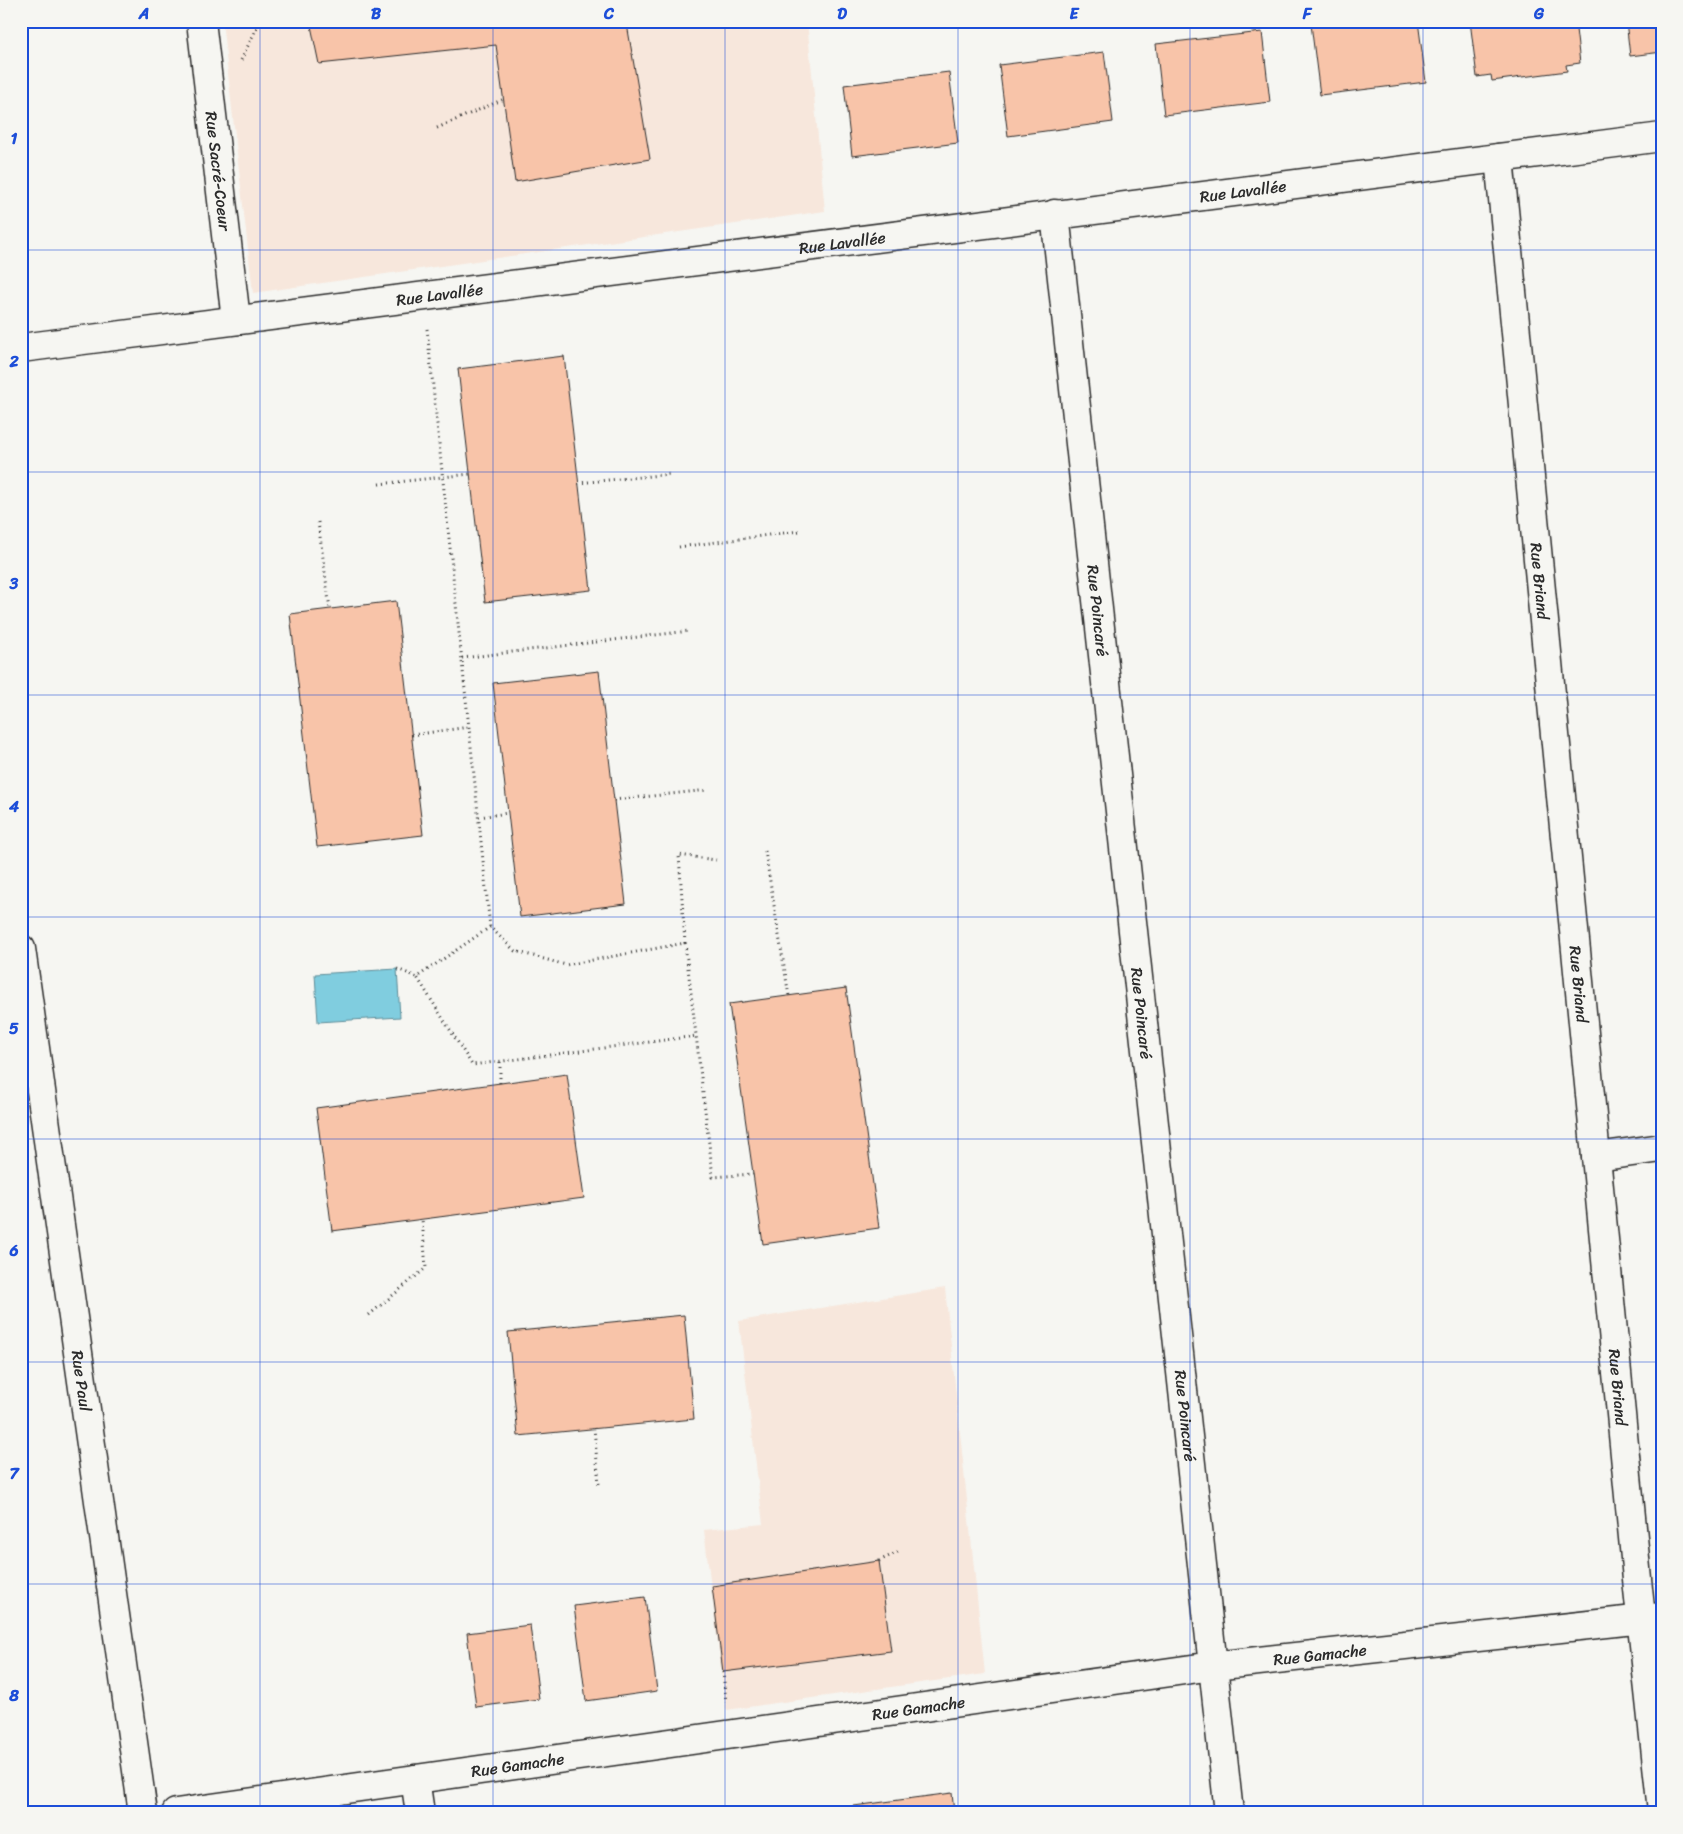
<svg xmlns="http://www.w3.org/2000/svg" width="1683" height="1834" font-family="Sriracha,sans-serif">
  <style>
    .built { fill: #f7e7dc }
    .water { fill: #80cddf; stroke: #5e8c97 }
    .building { fill: #f8c4a9; stroke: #2b2b2b }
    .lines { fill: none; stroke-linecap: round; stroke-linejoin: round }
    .minor-casing { stroke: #2b2b2b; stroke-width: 31 }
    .path { stroke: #2b2b2b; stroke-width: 3; stroke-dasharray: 1 4; stroke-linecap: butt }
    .minor { stroke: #f6f6f2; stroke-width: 28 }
    .grid { fill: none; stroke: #1d4ed8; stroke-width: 1; stroke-opacity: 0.55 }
    .labels { text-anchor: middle; stroke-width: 4.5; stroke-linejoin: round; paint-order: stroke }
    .street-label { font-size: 16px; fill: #2b2b2b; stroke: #f6f6f2 }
    .neatline { fill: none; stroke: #1d4ed8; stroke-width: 2 }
    .grid-label { font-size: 16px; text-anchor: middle; font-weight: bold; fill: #1d4ed8 }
  </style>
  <rect width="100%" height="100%" fill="#f6f6f2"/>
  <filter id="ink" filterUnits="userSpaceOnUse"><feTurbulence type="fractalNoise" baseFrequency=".02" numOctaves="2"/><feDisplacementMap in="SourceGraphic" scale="10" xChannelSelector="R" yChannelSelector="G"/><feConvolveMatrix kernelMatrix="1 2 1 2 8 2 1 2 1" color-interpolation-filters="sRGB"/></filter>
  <g filter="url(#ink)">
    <!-- built -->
    <path class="built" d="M222,21H807L825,211L253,293Z
      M945,1288L985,1674L726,1710L704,1530L763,1524L739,1321Z"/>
    <!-- water -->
    <path class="water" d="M397,969L400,1017L318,1022L315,974Z"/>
    <!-- building -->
    <path class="building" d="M310,21H662L627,24L650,159L515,182L496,45L319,64Z
      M1336,21H1418L1426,82L1320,95L1311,24Z
      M1470,21H1575L1580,63L1566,65L1567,71L1492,81L1491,75L1477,77Z
      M1626,21H1662V52L1630,56Z
      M1262,32L1270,102L1164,115L1156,44Z
      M1104,52L1113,122L1008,136L999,65Z
      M949,72L958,143L852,156L844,85Z
      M564,356L591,590L485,602L458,369Z
      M396,601L423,835L317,847L290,614Z
      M599,671L626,904L520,917L493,683Z
      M846,988L879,1228L763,1244L729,1004Z
      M567,1074L584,1198L332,1231L316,1108Z
      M684,1315L694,1419L518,1436L508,1332Z
      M879,1561L891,1651L723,1672L712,1586Z
      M645,1597L657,1691L586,1701L574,1606Z
      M530,1625L539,1699L476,1707L467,1633Z
      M952,1793L954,1813H801Z"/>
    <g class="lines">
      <!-- minor casing -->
      <g class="minor-casing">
        <g id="minor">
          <path id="s1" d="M201,21L236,320"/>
          <path id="s2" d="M1499,158L1638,1589L1662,1811"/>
          <path id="s3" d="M1055,214L1229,1813"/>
          <path id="s4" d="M21,348L1662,137"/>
          <path id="s5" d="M21,949L143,1813"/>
          <path d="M1596,1157L1662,1148"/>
          <path d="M415,1779L420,1813"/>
          <path id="s6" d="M176,1813L1213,1666L1662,1617"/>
        </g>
      </g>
      <!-- path -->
      <path class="path" d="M241,60L260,21
        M437,128L504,99
        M427,329L490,927L515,951L566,965L685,943L713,1177L753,1174
        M578,483L671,474
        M379,484L470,474
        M318,522L330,609
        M679,547L799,531
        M462,658L689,631
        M412,735L469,727
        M614,800L708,790
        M479,817L508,813
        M765,851L789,996
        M490,927L417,977L472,1065L696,1036
        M685,943L679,855L716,860
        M397,969L417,977
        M500,1083V1061
        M369,1315L426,1268L422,1219
        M594,1428L599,1484
        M879,1561L898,1552
        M723,1672L726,1702"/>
      <!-- minor -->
      <use href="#minor" class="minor"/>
    </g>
  </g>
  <!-- grid -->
  <path class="grid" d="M260,21V1813M493,21V1813M725,21V1813M958,21V1813M1190,21V1813M1423,21V1813M21,250H1662M21,472H1662M21,695H1662M21,917H1662M21,1139H1662M21,1362H1662M21,1584H1662"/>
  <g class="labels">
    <!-- street labels -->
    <g class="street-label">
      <text dy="6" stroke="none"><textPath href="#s1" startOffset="151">Rue Sacré-Coeur</textPath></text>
      <text dy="6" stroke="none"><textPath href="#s4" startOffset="1232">Rue Lavallée</textPath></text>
      <text dy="6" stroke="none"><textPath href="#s4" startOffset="828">Rue Lavallée</textPath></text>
      <text dy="6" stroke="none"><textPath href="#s4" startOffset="422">Rue Lavallée</textPath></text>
      <text dy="6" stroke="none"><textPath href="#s2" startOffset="425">Rue Briand</textPath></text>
      <text dy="6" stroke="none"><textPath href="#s3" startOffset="399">Rue Poincaré</textPath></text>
      <text dy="6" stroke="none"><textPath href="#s2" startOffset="830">Rue Briand</textPath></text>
      <text dy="6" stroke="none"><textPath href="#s3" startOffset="804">Rue Poincaré</textPath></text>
      <text dy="6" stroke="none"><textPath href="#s5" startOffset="436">Rue Paul</textPath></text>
      <text dy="6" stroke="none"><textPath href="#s2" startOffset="1235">Rue Briand</textPath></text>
      <text dy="6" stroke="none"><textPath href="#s3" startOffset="1209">Rue Poincaré</textPath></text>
      <text dy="6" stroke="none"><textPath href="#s6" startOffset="1155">Rue Gamache</textPath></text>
      <text dy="6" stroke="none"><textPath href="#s6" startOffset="750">Rue Gamache</textPath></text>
      <text dy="6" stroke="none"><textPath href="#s6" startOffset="345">Rue Gamache</textPath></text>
    </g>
  </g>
  <!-- margin -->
  <rect width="1683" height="1834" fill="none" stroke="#f6f6f2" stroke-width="55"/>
  <rect x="28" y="28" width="1628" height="1778" class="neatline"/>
  <g class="grid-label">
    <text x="144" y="19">A</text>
    <text x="376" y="19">B</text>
    <text x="609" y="19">C</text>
    <text x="842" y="19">D</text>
    <text x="1074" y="19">E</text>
    <text x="1307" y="19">F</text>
    <text x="1539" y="19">G</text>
    <text x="14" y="144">1</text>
    <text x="14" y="367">2</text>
    <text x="14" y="589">3</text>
    <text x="14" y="812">4</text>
    <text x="14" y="1034">5</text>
    <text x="14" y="1256">6</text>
    <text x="14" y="1479">7</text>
    <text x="14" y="1701">8</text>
  </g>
</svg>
